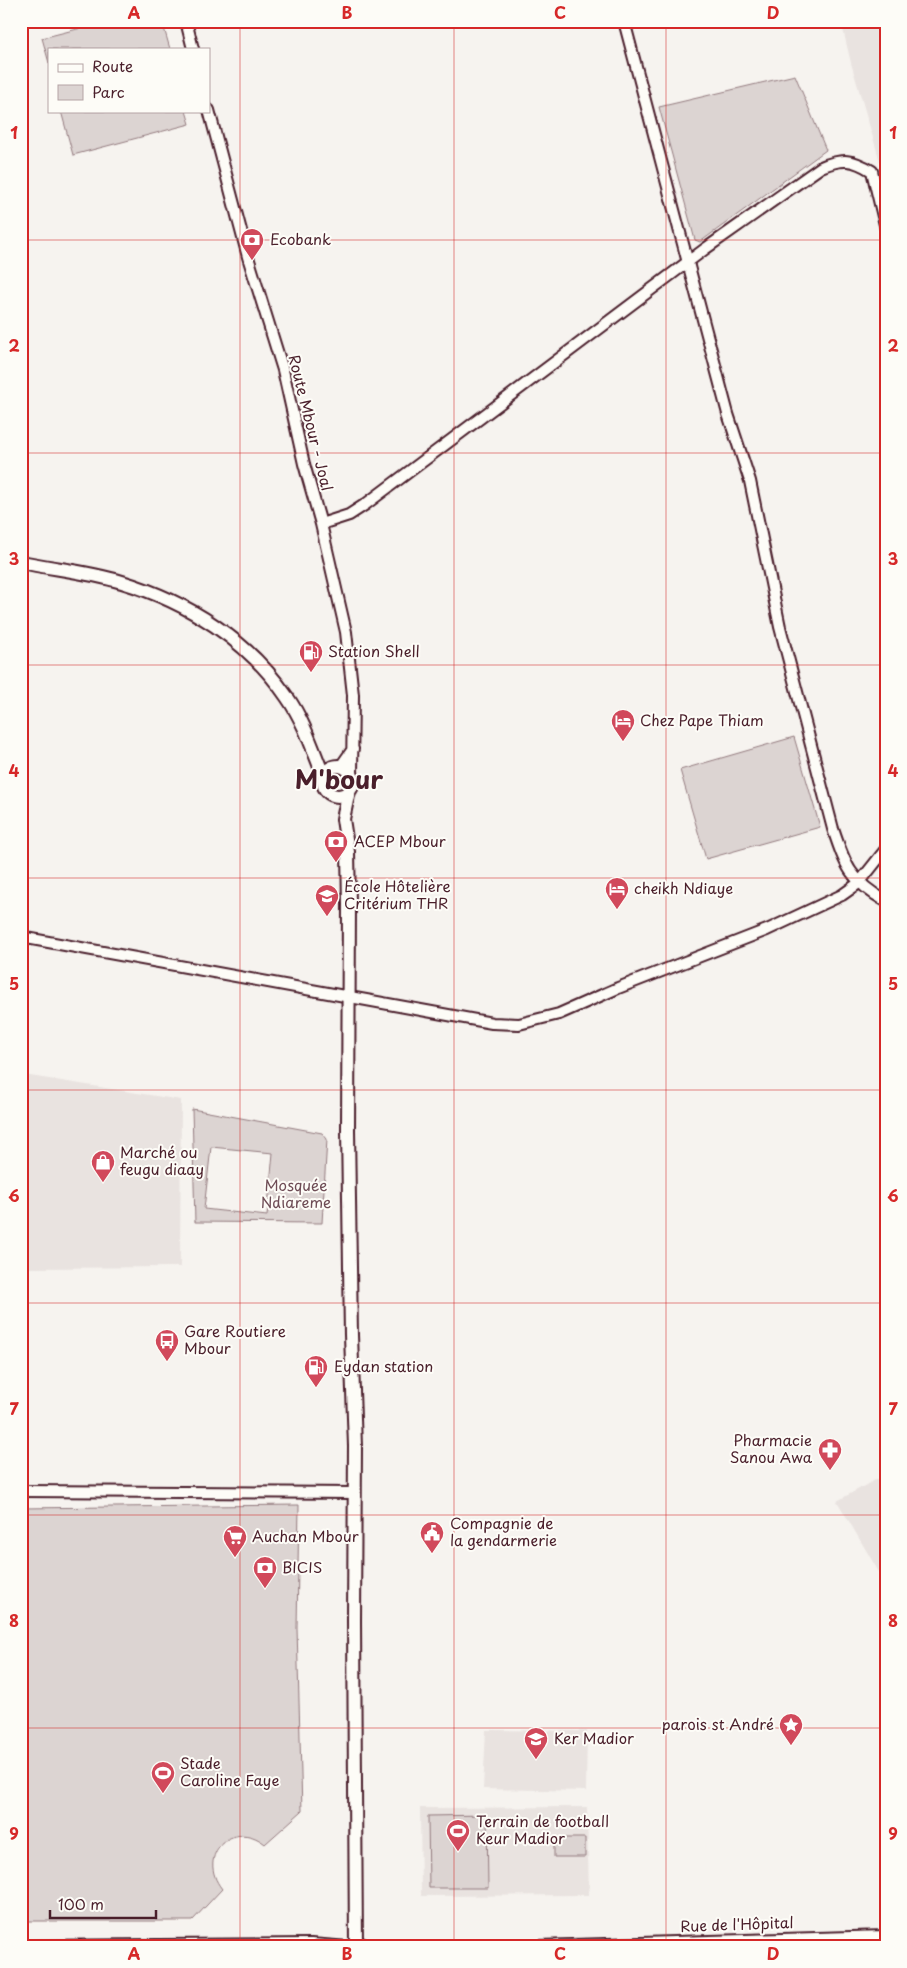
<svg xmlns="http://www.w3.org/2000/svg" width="907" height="1968" font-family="'Playpen Sans',sans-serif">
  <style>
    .built { fill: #e9e3e0 }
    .green { fill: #dcd4d2; stroke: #937a7e; fill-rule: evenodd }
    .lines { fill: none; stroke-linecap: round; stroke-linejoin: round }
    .secondary-casing { stroke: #4a1f2b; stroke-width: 14 }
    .highway-casing { stroke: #4a1f2b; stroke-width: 16 }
    .secondary { stroke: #fdfcf7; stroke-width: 10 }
    .highway { stroke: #fdfcf7; stroke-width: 12 }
    .grid { fill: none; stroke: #d62828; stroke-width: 1; stroke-opacity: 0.55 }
    .labels { text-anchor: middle; stroke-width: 4; stroke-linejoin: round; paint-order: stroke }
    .poi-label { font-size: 15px; fill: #4a1f2b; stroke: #fdfcf7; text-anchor: start }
    .street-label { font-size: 15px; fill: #4a1f2b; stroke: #fdfcf7 }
    .park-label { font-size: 15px; fill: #6e4c55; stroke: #fdfcf7 }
    .town-label { font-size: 25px; font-weight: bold; fill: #4a1f2b; stroke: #fdfcf7 }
    .neatline { fill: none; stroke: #d62828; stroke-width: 2 }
    .grid-label { font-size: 16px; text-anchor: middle; font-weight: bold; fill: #d62828 }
  </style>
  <rect width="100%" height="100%" fill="#f6f3ef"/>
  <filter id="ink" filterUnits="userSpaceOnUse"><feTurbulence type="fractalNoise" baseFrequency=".02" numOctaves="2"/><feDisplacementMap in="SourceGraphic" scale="10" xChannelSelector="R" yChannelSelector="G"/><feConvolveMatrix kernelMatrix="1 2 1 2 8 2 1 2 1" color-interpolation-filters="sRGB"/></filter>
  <g filter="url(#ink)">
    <!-- built -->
    <path class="built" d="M841,21H886V182L851,63Z
      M24,1075L181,1100L180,1267L27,1268Z
      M886,1474V1584L837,1501Z
      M486,1730L587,1731L586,1791L483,1789Z
      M587,1807L589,1895L421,1896L420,1808Z"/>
    <!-- green -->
    <path class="green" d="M109,21H162L170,49H49V63L42,38Z
      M795,75L826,150L700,242L695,240L659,107Z
      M61,111H186L190,124L73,155Z
      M794,737L820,827L706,859L680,770Z
      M192,1109L322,1133L327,1139L322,1223L195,1222ZM211,1147L273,1153L267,1216L204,1209Z
      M299,1505L297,1628L302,1811L265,1844C233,1818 195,1855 222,1889L192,1921H21V1508Z
      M487,1815L488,1888H429L428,1816Z
      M554,1838H585V1857H554Z"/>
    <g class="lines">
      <!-- secondary casing -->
      <g class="secondary-casing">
        <path id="secondary" d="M186,21L193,49
          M624,21L728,414L750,481L780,627L833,829C845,865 851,882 886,901
          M209,110L248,257L283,370L304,464L321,524L346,632L353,695L352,775
          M321,524L349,515L366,504L705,249L821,167C842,158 853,159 872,171L886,229
          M341,766L353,749
          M21,937L492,1023L519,1024L559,1014L618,988L767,930L842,895L859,883L886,849
          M21,1491L355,1493
          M357,1941L369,1947
          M21,1946L311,1944L349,1947
          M500,1947L886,1936"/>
      </g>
      <!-- highway casing -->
      <g class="highway-casing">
        <path id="highway" d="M21,562C55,569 89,572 122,582C188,602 248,640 287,697C304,721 313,750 324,777
          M323 781a15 15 0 1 1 30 0a15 15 0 1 1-30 0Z
          M349,791L343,819L348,852L349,904L348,1130L351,1335L355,1446L354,1621L356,1947"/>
      </g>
      <!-- secondary -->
      <use href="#secondary" class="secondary"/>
      <!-- highway -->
      <use href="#highway" class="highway"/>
    </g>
  </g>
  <!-- grid -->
  <path class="grid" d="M240,21V1947M454,21V1947M666,21V1947M21,240H886M21,453H886M21,665H886M21,878H886M21,1090H886M21,1303H886M21,1515H886M21,1728H886"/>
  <!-- icons -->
  <defs>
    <g id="bank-pin" transform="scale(1.25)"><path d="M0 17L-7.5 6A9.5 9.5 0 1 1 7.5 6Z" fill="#d1495b" stroke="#fdfcf7"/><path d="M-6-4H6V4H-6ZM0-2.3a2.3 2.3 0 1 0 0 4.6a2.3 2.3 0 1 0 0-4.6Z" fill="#fff"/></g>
    <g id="fuel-pin" transform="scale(1.25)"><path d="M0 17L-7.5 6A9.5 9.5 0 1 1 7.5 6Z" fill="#d1495b" stroke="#fdfcf7"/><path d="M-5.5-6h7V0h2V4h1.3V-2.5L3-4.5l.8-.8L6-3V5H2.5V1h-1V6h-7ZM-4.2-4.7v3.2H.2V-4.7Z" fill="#fff"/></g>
    <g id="hotel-pin" transform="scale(1.25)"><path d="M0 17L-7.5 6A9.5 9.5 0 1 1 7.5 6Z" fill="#d1495b" stroke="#fdfcf7"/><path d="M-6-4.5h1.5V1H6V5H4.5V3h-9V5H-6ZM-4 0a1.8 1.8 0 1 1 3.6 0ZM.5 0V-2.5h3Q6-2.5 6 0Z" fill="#fff"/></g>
    <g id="university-pin" transform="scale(1.25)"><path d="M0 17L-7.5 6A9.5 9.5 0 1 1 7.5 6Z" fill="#d1495b" stroke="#fdfcf7"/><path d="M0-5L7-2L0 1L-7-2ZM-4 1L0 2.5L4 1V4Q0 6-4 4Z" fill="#fff"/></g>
    <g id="shop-pin" transform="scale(1.25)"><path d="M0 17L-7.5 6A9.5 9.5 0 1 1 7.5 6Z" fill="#d1495b" stroke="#fdfcf7"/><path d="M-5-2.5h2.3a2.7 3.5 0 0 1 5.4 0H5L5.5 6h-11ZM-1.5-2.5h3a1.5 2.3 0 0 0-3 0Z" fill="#fff"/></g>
    <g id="bus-pin" transform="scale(1.25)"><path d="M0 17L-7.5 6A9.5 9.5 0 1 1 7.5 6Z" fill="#d1495b" stroke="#fdfcf7"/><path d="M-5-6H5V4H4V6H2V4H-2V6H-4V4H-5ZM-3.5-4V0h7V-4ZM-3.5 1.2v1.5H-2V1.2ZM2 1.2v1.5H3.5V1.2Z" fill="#fff"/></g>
    <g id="pharmacy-pin" transform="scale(1.25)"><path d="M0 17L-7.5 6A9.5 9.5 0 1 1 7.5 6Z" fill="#d1495b" stroke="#fdfcf7"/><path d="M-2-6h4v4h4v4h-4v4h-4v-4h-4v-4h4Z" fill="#fff"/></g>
    <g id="civic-pin" transform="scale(1.25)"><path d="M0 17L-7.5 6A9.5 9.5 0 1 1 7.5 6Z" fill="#d1495b" stroke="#fdfcf7"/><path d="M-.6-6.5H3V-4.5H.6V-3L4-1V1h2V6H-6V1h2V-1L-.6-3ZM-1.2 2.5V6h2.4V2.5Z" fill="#fff"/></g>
    <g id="supermarket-pin" transform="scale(1.25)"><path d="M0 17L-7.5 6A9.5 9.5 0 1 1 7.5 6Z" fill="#d1495b" stroke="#fdfcf7"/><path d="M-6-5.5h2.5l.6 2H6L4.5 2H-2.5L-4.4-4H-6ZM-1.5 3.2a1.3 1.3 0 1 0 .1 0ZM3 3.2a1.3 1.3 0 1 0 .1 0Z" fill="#fff"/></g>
    <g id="sight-pin" transform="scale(1.25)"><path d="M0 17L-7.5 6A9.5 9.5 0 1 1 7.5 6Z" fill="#d1495b" stroke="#fdfcf7"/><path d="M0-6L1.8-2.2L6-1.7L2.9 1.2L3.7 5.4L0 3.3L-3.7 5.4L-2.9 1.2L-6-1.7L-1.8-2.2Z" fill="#fff"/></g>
    <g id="school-pin" transform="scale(1.25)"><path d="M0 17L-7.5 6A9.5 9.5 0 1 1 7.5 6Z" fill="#d1495b" stroke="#fdfcf7"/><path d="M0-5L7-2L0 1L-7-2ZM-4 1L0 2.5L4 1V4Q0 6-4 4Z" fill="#fff"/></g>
    <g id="stadium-pin" transform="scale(1.25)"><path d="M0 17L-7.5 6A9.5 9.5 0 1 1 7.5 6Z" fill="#d1495b" stroke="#fdfcf7"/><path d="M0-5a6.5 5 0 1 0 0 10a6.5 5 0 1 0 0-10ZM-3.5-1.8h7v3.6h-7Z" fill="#fff"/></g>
  </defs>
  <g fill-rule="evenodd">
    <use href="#bank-pin" x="252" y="240"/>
    <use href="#fuel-pin" x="311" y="652"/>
    <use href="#hotel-pin" x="623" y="721"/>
    <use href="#bank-pin" x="336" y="842"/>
    <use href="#hotel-pin" x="617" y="889"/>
    <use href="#university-pin" x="327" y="896"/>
    <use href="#shop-pin" x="103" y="1162"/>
    <use href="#bus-pin" x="167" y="1341"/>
    <use href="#fuel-pin" x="316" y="1367"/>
    <use href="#pharmacy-pin" x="830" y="1450"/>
    <use href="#civic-pin" x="432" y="1533"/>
    <use href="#supermarket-pin" x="235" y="1537"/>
    <use href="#bank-pin" x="265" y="1568"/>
    <use href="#sight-pin" x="791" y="1725"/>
    <use href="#school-pin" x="536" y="1739"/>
    <use href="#stadium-pin" x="163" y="1773"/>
    <use href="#stadium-pin" x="458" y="1831"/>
  </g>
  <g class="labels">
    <!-- poi labels -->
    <g class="poi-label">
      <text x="270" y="245">Ecobank</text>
      <text x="328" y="657">Station Shell</text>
      <text x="640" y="726">Chez Pape Thiam</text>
      <text x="354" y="847">ACEP Mbour</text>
      <text x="344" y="892">École Hôtelière<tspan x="344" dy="17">Critérium THR</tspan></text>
      <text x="634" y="894">cheikh Ndiaye</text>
      <text x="120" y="1158">Marché ou<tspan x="120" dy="17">feugu diaay</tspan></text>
      <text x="184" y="1337">Gare Routiere<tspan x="184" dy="17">Mbour</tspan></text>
      <text x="334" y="1372">Eydan station</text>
      <text x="812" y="1446" text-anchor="end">Pharmacie<tspan x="812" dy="17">Sanou Awa</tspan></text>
      <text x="450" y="1529">Compagnie de<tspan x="450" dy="17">la gendarmerie</tspan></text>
      <text x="252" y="1542">Auchan Mbour</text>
      <text x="282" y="1573">BICIS</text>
      <text x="774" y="1730" text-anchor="end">parois st André</text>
      <text x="554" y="1744">Ker Madior</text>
      <text x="180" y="1769">Stade<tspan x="180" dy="17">Caroline Faye</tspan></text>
      <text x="476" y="1827">Terrain de football<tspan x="476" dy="17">Keur Madior</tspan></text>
    </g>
    <!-- street labels -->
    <g class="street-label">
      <text transform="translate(310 423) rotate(76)" y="5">Route Mbour - Joal</text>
      <text transform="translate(737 1925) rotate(-2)" y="5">Rue de l'Hôpital</text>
    </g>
    <!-- park labels -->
    <g class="park-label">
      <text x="296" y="1191">Mosquée<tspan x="296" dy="17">Ndiareme</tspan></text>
    </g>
    <!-- town labels -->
    <g class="town-label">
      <text x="339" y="789">M'bour</text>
    </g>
  </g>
  <!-- margin -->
  <rect width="907" height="1968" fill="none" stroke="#fdfcf7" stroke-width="55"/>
  <!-- legend -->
  <rect x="48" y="48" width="162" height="65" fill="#fdfcf7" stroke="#b5a4a5"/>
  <rect x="58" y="64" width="25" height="8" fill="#fdfcf7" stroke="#b5a4a5"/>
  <text x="92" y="72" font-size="15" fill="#4a1f2b">Route</text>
  <rect x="58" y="85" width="25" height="15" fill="#dcd4d2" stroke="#b5a4a5"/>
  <text x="92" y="98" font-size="15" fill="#4a1f2b">Parc</text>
  <!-- scale -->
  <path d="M50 1910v8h106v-8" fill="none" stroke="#4a1f2b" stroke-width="2.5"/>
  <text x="58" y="1910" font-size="15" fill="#4a1f2b" stroke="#fdfcf7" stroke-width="4" paint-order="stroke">100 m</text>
  <rect x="28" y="28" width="852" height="1912" class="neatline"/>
  <g class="grid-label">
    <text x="134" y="19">A</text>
    <text x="347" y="19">B</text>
    <text x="560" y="19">C</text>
    <text x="773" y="19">D</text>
    <text x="14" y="139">1</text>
    <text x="893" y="139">1</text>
    <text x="14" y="352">2</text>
    <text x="893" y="352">2</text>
    <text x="14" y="565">3</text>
    <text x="893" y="565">3</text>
    <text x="14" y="777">4</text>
    <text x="893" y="777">4</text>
    <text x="14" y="990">5</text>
    <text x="893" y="990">5</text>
    <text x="14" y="1202">6</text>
    <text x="893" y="1202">6</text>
    <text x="14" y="1415">7</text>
    <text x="893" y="1415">7</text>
    <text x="14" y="1627">8</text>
    <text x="893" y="1627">8</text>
    <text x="14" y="1840">9</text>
    <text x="893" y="1840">9</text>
    <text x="134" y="1960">A</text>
    <text x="347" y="1960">B</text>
    <text x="560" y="1960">C</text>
    <text x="773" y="1960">D</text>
  </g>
</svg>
